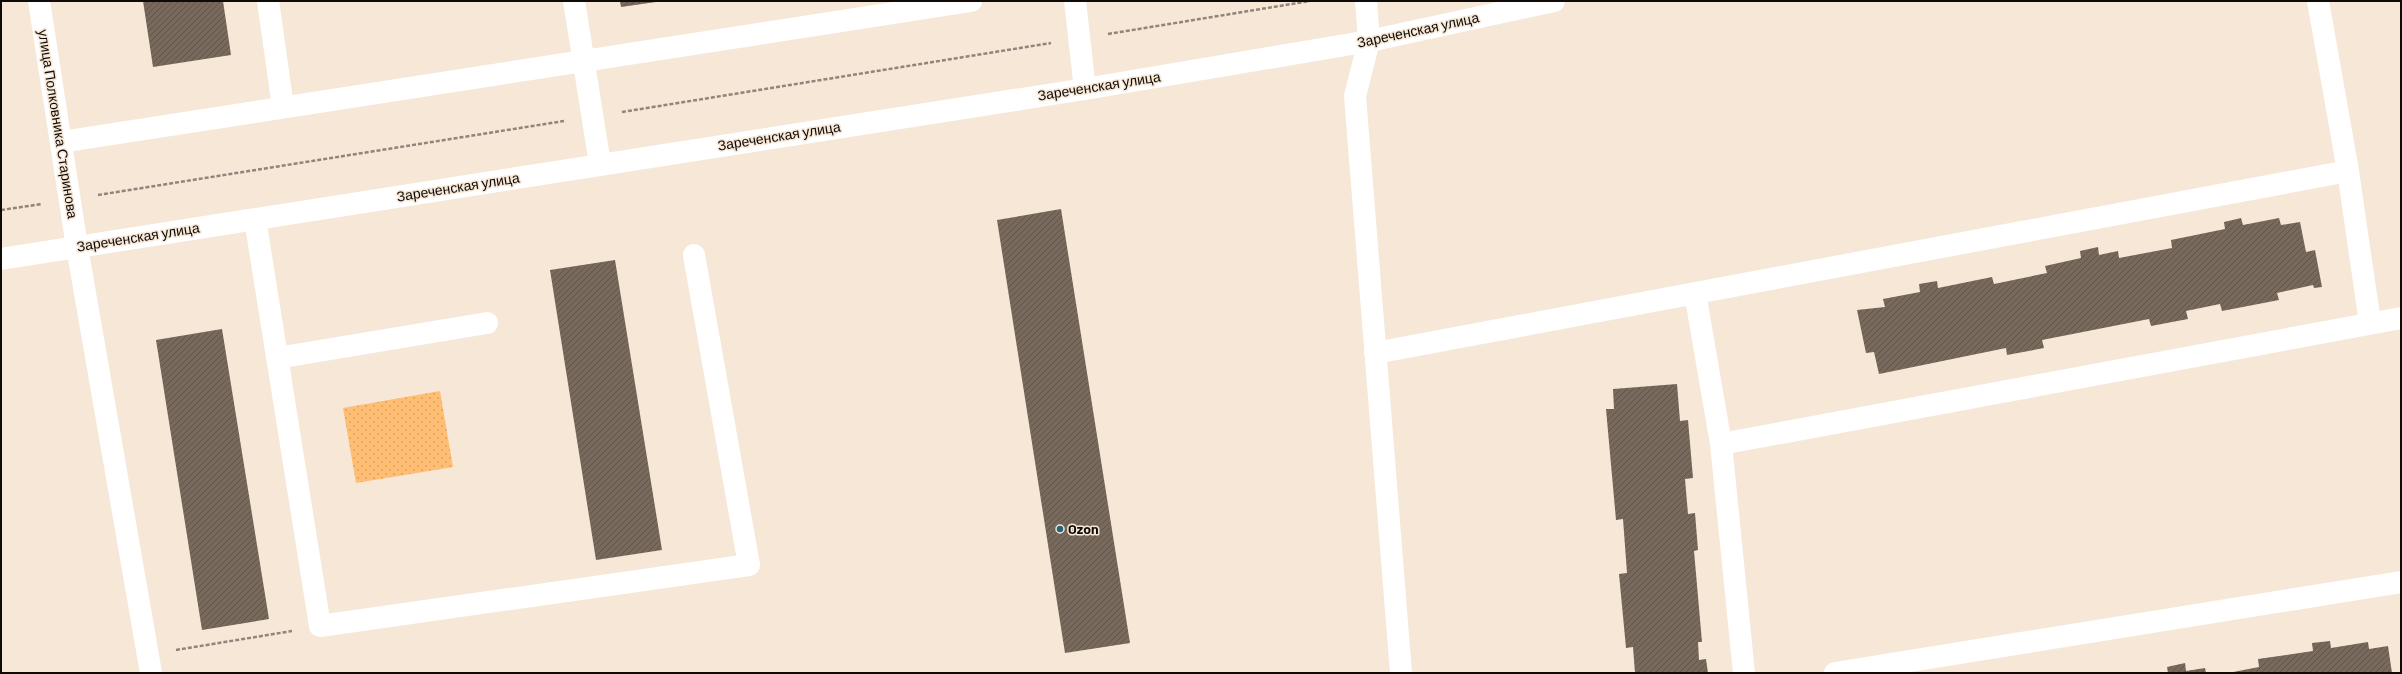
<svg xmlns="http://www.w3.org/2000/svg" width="2402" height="674" font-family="Barlow,sans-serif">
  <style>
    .park { fill: url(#park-dots) }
    .building { fill: url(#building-hatch) }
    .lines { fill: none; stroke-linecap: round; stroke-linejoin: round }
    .path { stroke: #90857a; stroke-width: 2.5; stroke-dasharray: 4 2; stroke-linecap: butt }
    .minor { stroke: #fff; stroke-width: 22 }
    .poi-dot { fill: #236679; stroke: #f6e7d7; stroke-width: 1.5 }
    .labels { text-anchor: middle; stroke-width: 3; stroke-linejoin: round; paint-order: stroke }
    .street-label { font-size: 14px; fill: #0f0a06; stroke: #f6e7d7 }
    .poi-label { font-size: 14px; font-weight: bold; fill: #0f0a06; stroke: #f6e7d7; text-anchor: start }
  </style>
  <defs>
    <pattern id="park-dots" width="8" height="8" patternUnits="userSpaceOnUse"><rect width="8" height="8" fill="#ffbe73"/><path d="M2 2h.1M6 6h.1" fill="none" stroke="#d9a262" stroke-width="1.8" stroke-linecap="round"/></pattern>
    <pattern id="building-hatch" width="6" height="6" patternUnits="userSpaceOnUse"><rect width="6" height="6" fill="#776a5c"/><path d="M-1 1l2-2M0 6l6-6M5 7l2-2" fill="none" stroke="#60554a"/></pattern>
  </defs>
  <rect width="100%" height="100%" fill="#f6e7d7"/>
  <!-- park -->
  <path class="park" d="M440,391L453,467L356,483L343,408Z"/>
  <!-- building -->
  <path class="building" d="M143,1H223L231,55L153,67Z
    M620,1H656V2L621,7Z
    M1061,209L1130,643L1065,653L997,220Z
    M2241,218L2243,225L2279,218L2281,225L2300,222L2306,252L2315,250L2322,287L2314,288L2313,285L2277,293L2279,300L2222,311L2220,304L2186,311L2188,319L2151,326L2149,319L2042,340L2044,348L2007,355L2006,348L1879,374L1874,352L1866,353L1857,310L1885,307L1883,299L1920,292L1919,284L1937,281L1938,288L1992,277L1994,284L2047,273L2045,266L2081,258L2080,251L2098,247L2099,255L2118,251L2119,258L2172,248L2171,240L2225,229L2224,222Z
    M615,260L662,550L596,560L550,270Z
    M222,329L269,619L202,630L156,340Z
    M1677,384L1680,421L1688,420L1693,478L1685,479L1688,514L1695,513L1698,550L1694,551L1702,642H1698L1699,660L1706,659L1708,673H1635L1633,647L1626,648L1619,574L1627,573L1623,519L1616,520L1606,409H1614L1613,389Z
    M2330,641L2331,648L2368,642L2369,649L2388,646L2392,673H2228L2259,667L2258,659L2313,651L2312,643Z
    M2185,663L2186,671L2205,668L2206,673H2168L2167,667Z"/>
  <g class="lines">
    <!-- path -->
    <path class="path" d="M1108,34L1310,1
      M622,112L1051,43
      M98,195L564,121
      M1,210L42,204
      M176,650L292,631"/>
    <!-- minor -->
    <path class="minor" d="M39,1L77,247L151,673
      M268,1L283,107
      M574,1L600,164
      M1075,1L1085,89
      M1366,1L1369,41L1355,96L1401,673
      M61,142L971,1
      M2348,171L2370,323
      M255,219L320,626L749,565L694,255
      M1,259L1085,89L1369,41L1554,1
      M1695,293L1721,444
      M1375,353L2348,171L2318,1
      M277,358L487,323
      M1744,673L1721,444L2401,318
      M1835,673L2401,582"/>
  </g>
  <!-- markers -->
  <circle class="poi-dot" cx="1060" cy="529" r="4"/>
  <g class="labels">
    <!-- street labels -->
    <g class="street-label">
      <text transform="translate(1418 30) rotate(-12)" y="5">Зареченская улица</text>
      <text transform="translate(1099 86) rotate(-9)" y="5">Зареченская улица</text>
      <text transform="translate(58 124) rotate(81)" y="5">улица Полковника Старинова</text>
      <text transform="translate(779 136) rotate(-9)" y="5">Зареченская улица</text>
      <text transform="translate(458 187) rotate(-9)" y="5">Зареченская улица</text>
      <text transform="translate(138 237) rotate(-9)" y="5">Зареченская улица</text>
    </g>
    <!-- poi labels -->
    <g class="poi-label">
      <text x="1068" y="534">Ozon</text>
    </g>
  </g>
  <!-- border -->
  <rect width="2402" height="674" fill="none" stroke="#0f0a06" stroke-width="4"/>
</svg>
